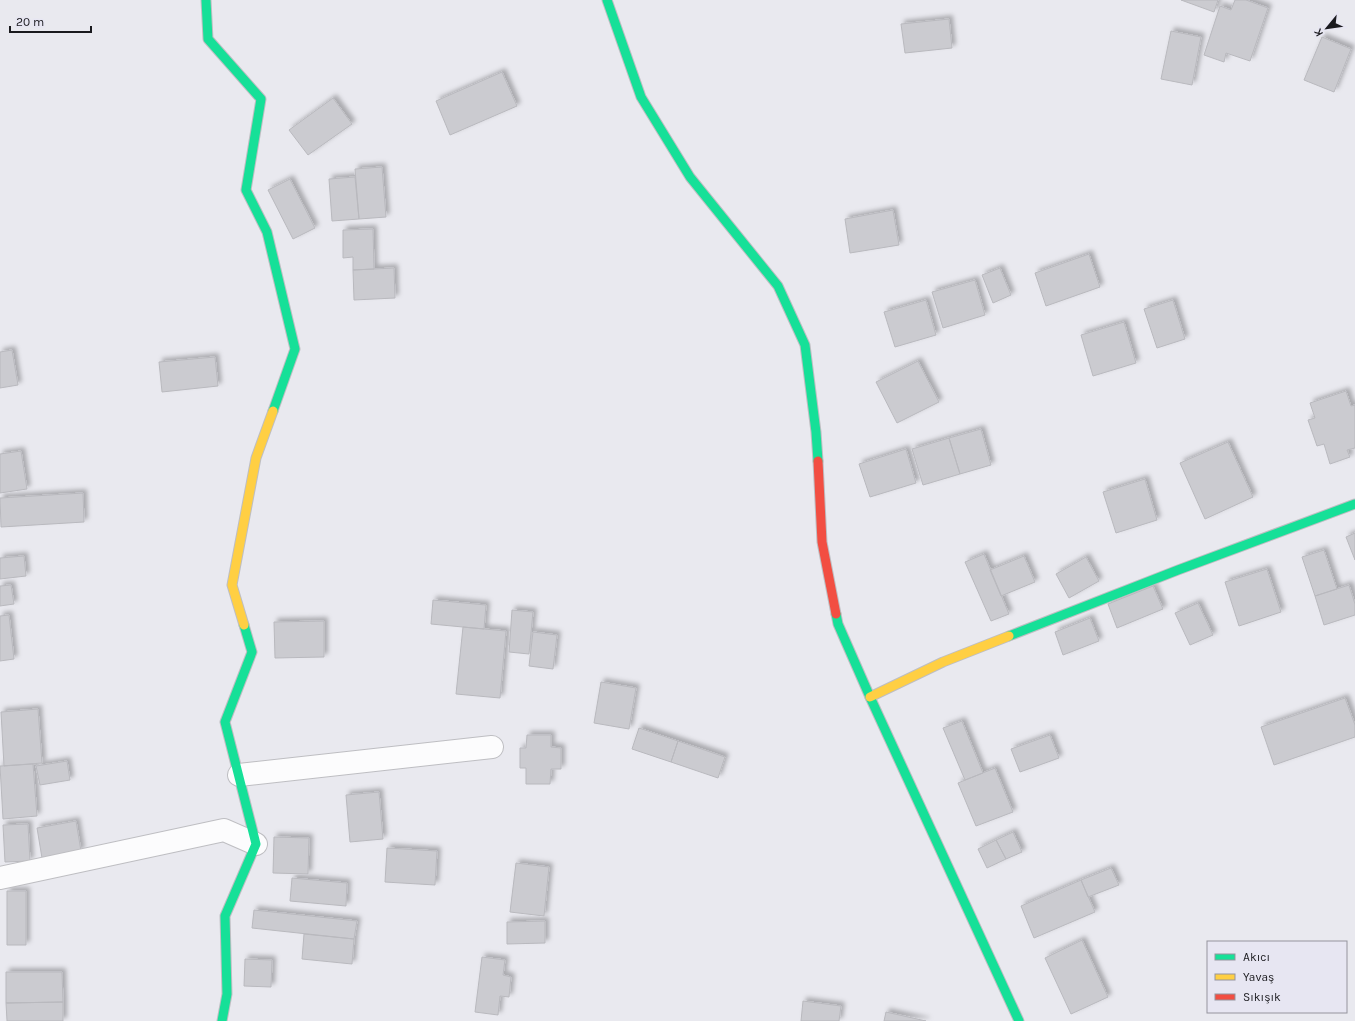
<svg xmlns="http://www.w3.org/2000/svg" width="1355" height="1021" font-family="Karla,sans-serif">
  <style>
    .building { fill: #cbcbd0; stroke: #b9b9be; filter: url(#shadow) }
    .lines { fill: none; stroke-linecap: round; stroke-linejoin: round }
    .street-casing { stroke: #bebec2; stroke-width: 24 }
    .fast-casing { stroke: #bebec2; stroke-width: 11 }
    .slow-casing { stroke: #bebec2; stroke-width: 11 }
    .jam-casing { stroke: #bebec2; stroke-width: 11 }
    .street { stroke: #fcfcfd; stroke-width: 22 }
    .fast { stroke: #16e098; stroke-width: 9 }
    .slow { stroke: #ffcf43; stroke-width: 9 }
    .jam { stroke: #f24e42; stroke-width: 9 }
  </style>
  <defs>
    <filter id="shadow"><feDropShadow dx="3.5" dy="-3.5" stdDeviation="2" flood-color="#0004"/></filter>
  </defs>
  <rect width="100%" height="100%" fill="#e9e9ef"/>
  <!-- building -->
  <path class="building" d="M1181,0H1218L1214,12Z
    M1235,0H1246L1268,8L1250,61L1226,53L1224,62L1204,55L1220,6L1231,10Z
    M949,19L952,48L905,53L901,24Z
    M1171,31L1201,37L1192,85L1161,79Z
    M1322,37L1351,49L1334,92L1304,80Z
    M502,72L517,106L450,135L436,101Z
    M333,98L352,124L308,155L289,130Z
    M382,167L386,217L359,219L355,169Z
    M355,177L359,219L332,221L329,179Z
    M290,179L315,228L293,239L268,190Z
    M893,210L899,245L850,253L845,219Z
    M373,229L374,269L353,270V257L343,258V230Z
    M1089,254L1100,287L1046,306L1035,273Z
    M394,268L395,298L354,300L353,270Z
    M1000,268L1011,295L993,303L982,275Z
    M975,280L985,315L943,328L932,292Z
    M926,300L936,335L895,347L884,312Z
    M1173,300L1185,339L1157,348L1144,309Z
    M1124,322L1136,363L1093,376L1081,335Z
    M12,350L18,385L0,388V352Z
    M215,357L218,386L162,392L159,362Z
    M918,361L939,402L897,423L876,382Z
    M1346,391L1351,406L1355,405V448L1347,450L1350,457L1330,464L1324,444L1317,446L1308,420L1315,418L1310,403Z
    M981,429L991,465L960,474L949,438Z
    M949,438L960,474L923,485L912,449Z
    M1228,442L1253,497L1205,519L1180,463Z
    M906,449L916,483L870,497L859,464Z
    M21,451L27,489L0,493V454Z
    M1145,479L1157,520L1116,533L1103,492Z
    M83,493L84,522L1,527L0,498Z
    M1355,533V560L1346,537Z
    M1324,550L1337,589L1315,596L1302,557Z
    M984,554L1009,614L991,621L965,562Z
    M24,556L26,576L0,579V558Z
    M1024,556L1035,582L1001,596L990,570Z
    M1086,557L1099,581L1069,598L1056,574Z
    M1267,569L1281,612L1239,626L1225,582Z
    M11,585L14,604L0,606V586Z
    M1349,585L1355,604V615L1324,625L1315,596Z
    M1153,586L1163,609L1117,628L1108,604Z
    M433,600L486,605L484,629L431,624Z
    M1198,603L1213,635L1190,645L1175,613Z
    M512,610L533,612L529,654L509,652Z
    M9,615L14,659L0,661V616Z
    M1090,618L1099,641L1063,655L1055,632Z
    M324,621V657L275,658L274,622Z
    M463,627L506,631L500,698L456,694Z
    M533,632L557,635L553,669L529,666Z
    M601,682L636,688L629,729L594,723Z
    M1345,698L1355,725V737L1274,765L1261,727Z
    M38,709L42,763L4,766L1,712Z
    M962,721L983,773L965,780L943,728Z
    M639,728L678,741L671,762L632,749Z
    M527,735H551V747L561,748V769H551L550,784H526V768H520V748H526Z
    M1050,735L1059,758L1020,772L1011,749Z
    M678,741L725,757L718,778L671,762Z
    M67,761L70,780L40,785L36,766Z
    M33,764L37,816L3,819L0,766Z
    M995,768L1013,812L976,826L958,783Z
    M379,792L383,839L350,842L346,795Z
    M76,821L81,851L42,858L37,828Z
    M28,824L30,861L5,862L3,825Z
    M1013,832L1022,852L1006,859L996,840Z
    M274,837L309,838L308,874L273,873Z
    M996,840L1006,859L987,868L978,849Z
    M387,848L437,851L435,885L385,882Z
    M516,863L549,867L544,916L510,912Z
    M1111,868L1119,885L1088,897L1081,880Z
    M292,878L347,883L346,906L290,901Z
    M1081,880L1095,912L1034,938L1021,906Z
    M7,891H26V945H7Z
    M254,910L357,921L354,939L252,928Z
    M545,921V943L507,944V922Z
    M304,934L354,939L352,964L302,959Z
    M1082,940L1108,997L1071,1014L1045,958Z
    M482,957L505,960L503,975L511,977L509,997L500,996L498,1015L475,1012Z
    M245,959L272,960L271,987L244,986Z
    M6,972H62L63,1002L6,1003Z
    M803,1001L841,1006L839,1021H801Z
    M63,1002V1021H7L6,1003Z
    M886,1012L926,1021H884Z"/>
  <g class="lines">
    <!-- street casing -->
    <g class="street-casing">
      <path id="street" d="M239,775L492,747
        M0,878L224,830L256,844"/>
    </g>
    <!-- fast casing -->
    <g class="fast-casing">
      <path id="fast" d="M206,0L208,39L261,99L246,190L267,232L295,349L273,411
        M607,0L641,97L690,177L778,286L805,345L816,432L818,461
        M836,614L838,624L870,697L1019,1021
        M1009,636L1178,570L1355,504
        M222,1021L227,994L225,916L256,844L225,722L252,652L244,625"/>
    </g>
    <!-- slow casing -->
    <g class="slow-casing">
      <path id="slow" d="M244,625L232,585L256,458L273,411
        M870,697L943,662L1009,636"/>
    </g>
    <!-- jam casing -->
    <g class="jam-casing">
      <path id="jam" d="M818,461L822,542L836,614"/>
    </g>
    <!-- street -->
    <use href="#street" class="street"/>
    <!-- fast -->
    <use href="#fast" class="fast"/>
    <!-- slow -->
    <use href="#slow" class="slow"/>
    <!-- jam -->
    <use href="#jam" class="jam"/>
  </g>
  <!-- legend -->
  <rect x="1207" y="941" width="140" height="72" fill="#e7e6f2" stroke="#95949d"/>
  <rect x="1215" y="954" width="20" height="6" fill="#16e098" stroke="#95949d"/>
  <text x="1243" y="961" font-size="12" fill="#1a1a1e">Akıcı</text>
  <rect x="1215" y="974" width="20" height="6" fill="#ffcf43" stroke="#95949d"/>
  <text x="1243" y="981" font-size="12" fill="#1a1a1e">Yavaş</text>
  <rect x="1215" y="994" width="20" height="6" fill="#f24e42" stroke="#95949d"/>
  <text x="1243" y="1001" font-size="12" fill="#1a1a1e">Sıkışık</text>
  <!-- north arrow -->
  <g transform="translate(1327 28) rotate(241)" stroke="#e7e6f2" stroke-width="3" paint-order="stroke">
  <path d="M0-3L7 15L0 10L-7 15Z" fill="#1a1a1e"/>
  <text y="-6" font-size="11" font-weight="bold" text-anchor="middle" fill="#1a1a1e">K</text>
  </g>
  <!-- scale -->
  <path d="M10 26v6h81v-6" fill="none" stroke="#1a1a1e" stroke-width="2"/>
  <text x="16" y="26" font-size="12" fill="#1a1a1e" stroke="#e7e6f2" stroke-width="3" paint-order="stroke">20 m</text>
</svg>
